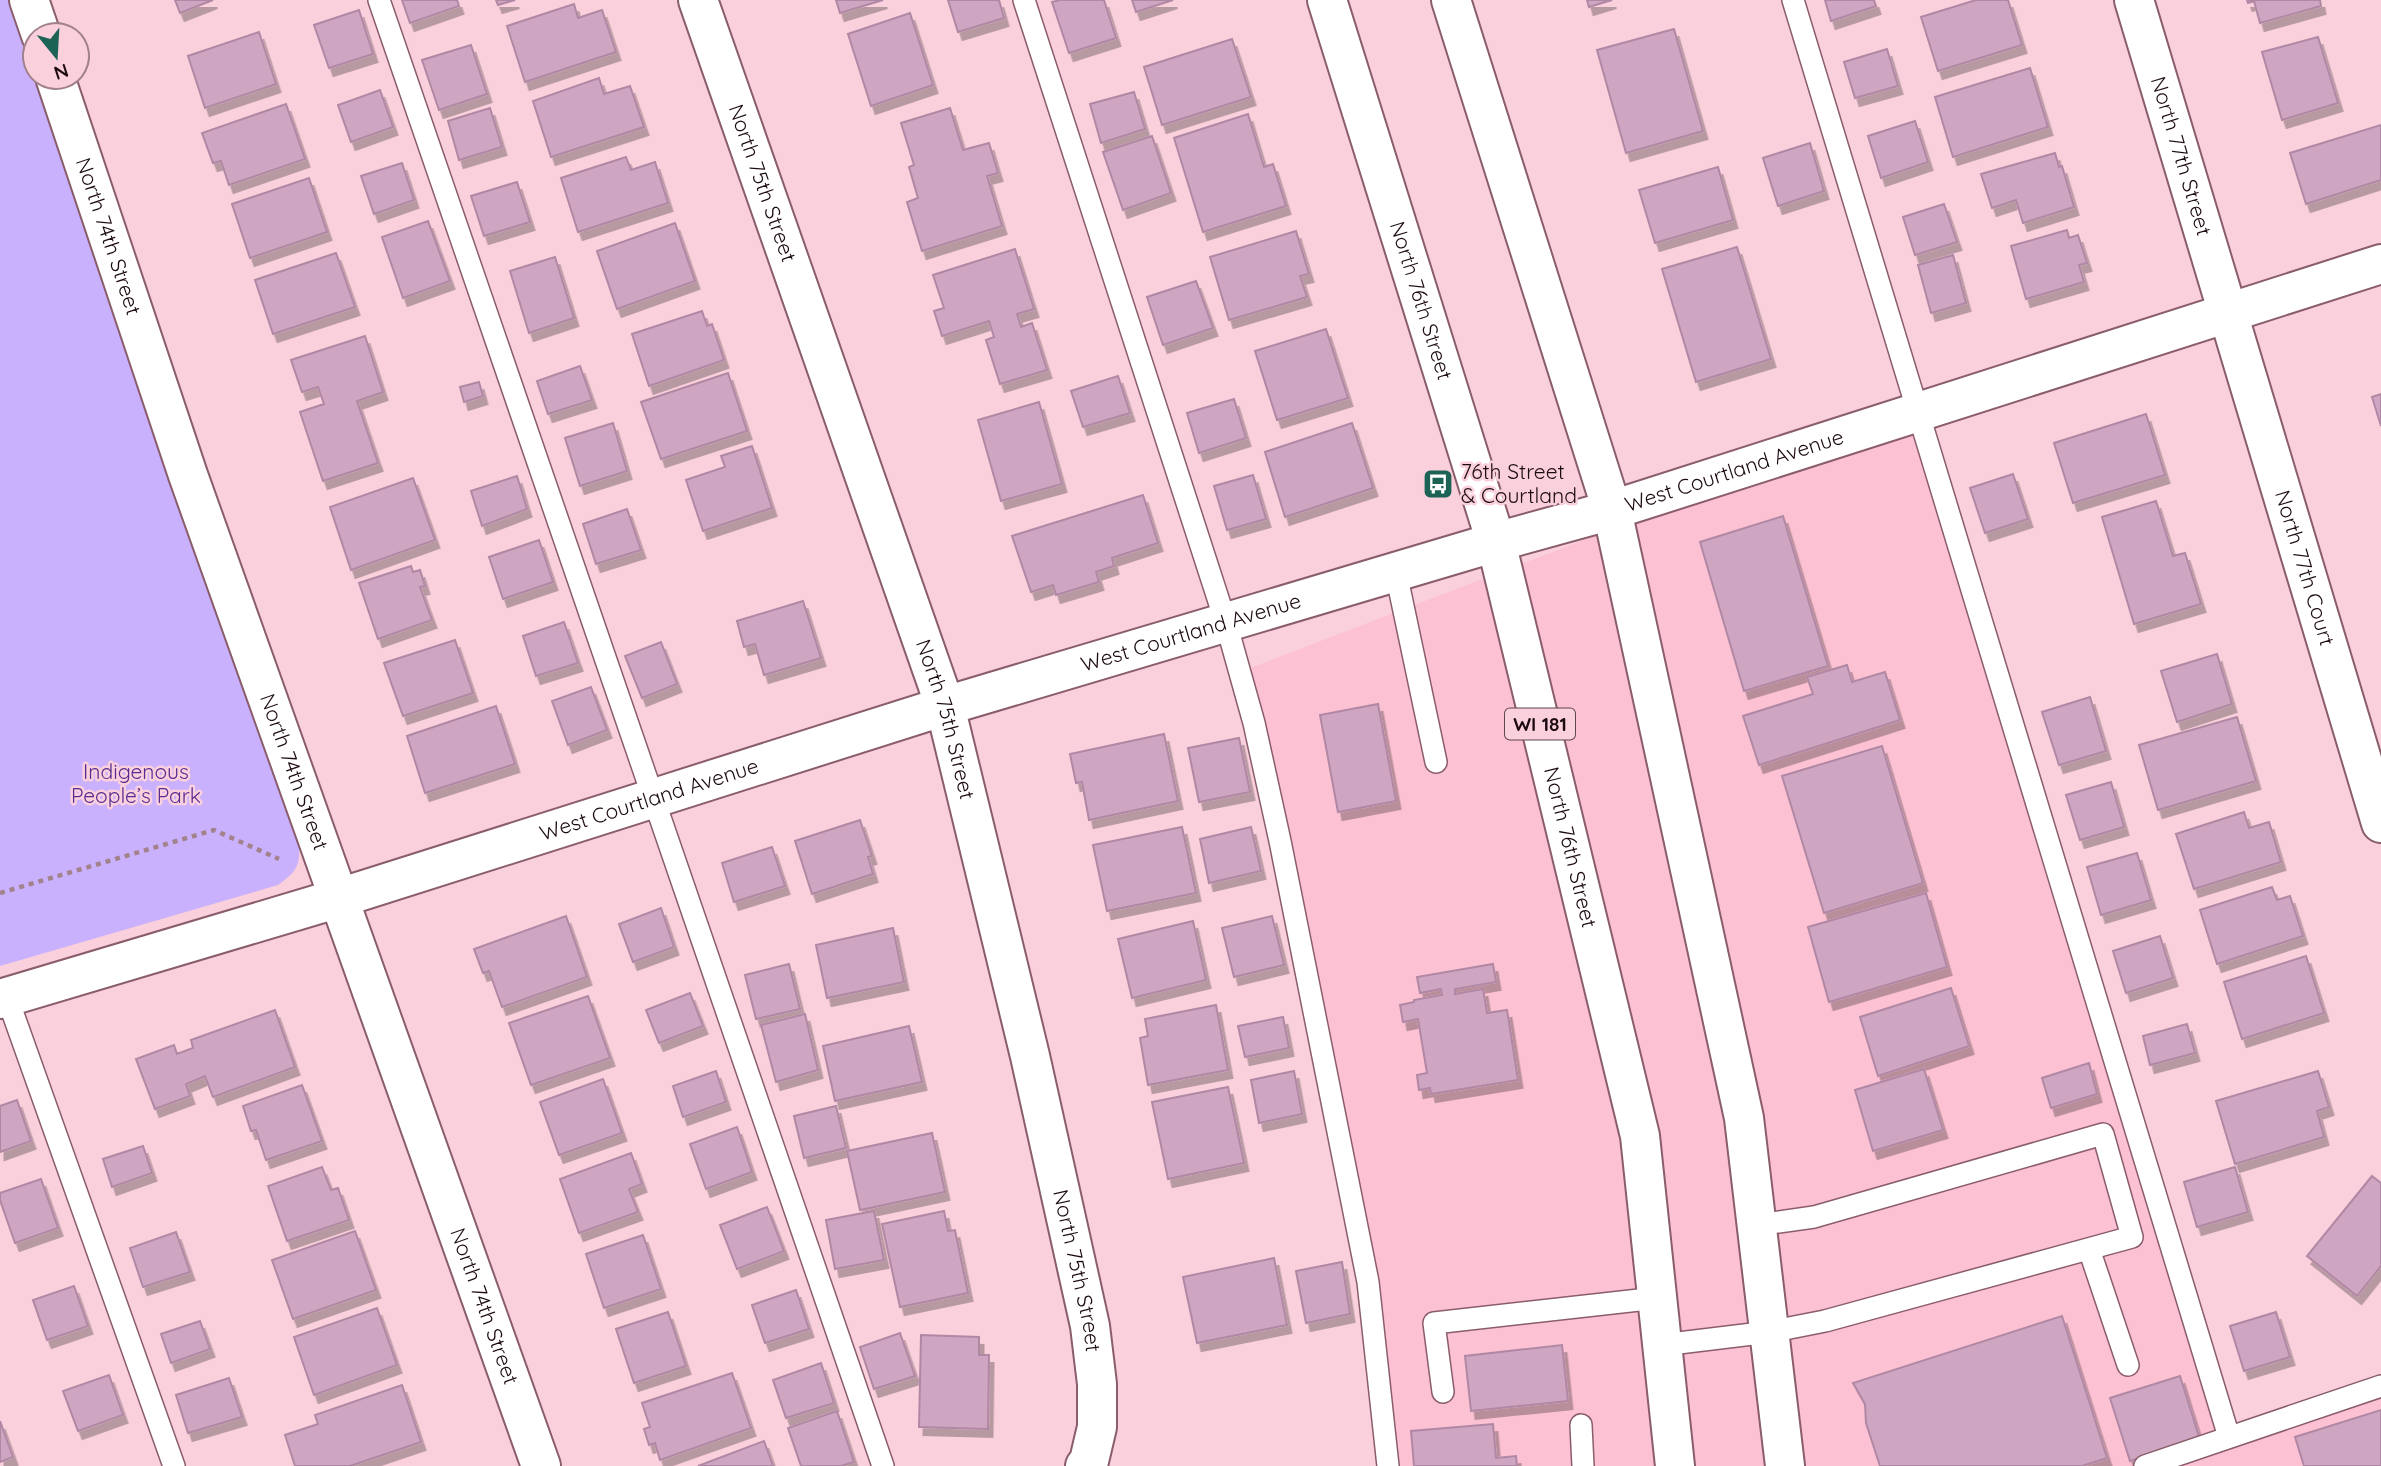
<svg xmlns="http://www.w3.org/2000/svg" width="2381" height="1466" font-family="Quicksand,sans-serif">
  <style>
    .built { fill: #fcc1d3 }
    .park { fill: #c9b1fe }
    .building { fill: #cfa6c2; stroke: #b188a4; stroke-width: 2; filter: url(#shadow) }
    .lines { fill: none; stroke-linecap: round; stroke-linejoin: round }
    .service-casing { stroke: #8a5d6b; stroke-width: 24 }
    .minor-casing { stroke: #8a5d6b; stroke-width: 42 }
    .primary-casing { stroke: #8a5d6b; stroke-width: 42 }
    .path { stroke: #a2828b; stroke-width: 4.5; stroke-dasharray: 5 5; stroke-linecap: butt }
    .service { stroke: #fff; stroke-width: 21 }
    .minor { stroke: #fff; stroke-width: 38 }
    .primary { stroke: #fff; stroke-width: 38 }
    .labels { text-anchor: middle; stroke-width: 5; stroke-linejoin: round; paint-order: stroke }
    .shield { fill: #fad0dc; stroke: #5f464e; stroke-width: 2 }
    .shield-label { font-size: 19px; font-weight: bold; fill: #1c0b11 }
    .street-label { font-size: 21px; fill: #1c0b11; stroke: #fad0dc }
    .poi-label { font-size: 21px; fill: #1c0b11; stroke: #fad0dc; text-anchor: start }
    .park-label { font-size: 21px; fill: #572c92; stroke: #fad0dc }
  </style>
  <defs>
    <filter id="shadow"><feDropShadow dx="4.5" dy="8" stdDeviation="0" flood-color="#0004"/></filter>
  </defs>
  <rect width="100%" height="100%" fill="#fad0dc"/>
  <!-- built -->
  <path class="built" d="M1918,412L2229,1437L2381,1386V1466H1385L1373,1280L1240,672Z"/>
  <!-- park -->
  <path class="park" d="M0,0H11L35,70V77H37L299,842C300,866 298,870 278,885L0,966Z"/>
  <!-- building -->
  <path class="building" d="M175,0H213L180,13Z
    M402,0H457L459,6L410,23Z
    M496,0H515L498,5Z
    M836,0H883L840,13Z
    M948,0H999L1004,18L958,32Z
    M1060,0H1104L1116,38L1069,53L1052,2Z
    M1132,0H1173L1136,12Z
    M1587,0H1612L1589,7Z
    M1825,0H1874L1876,6L1831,21Z
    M1976,0H2008L2022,45L1938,71L1921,17Z
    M2247,0H2320L2321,6L2260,23L2254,1L2248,3Z
    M574,4L578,18L602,10L616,52L525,82L507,26Z
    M359,10L373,54L329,68L314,25Z
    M910,13L933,85L871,106L848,34Z
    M1674,29L1703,131L1626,153L1597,50Z
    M259,32L276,84L205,108L188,56Z
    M2318,37L2338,103L2282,120L2262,52Z
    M1232,39L1251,97L1162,125L1144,67Z
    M471,45L487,94L439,110L422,60Z
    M1887,49L1898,86L1855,98L1844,62Z
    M2030,68L2048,127L1953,157L1935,97Z
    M599,78L604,94L630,86L644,127L551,157L533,101Z
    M380,90L393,127L351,142L338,105Z
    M1134,92L1145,129L1101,143L1090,104Z
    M286,104L305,159L229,185L221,161L213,163L202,133Z
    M490,108L502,147L459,160L448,121Z
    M950,108L963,150L989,143L998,173L987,176L1002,226L922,251L907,202L918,198L909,167L914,165L901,123Z
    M1248,114L1264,167L1273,164L1286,206L1203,232L1174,138Z
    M1915,121L1928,162L1881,178L1868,136Z
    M2381,125V180L2306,204L2290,153Z
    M1152,136L1171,193L1123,210L1103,152Z
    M1810,143L1824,191L1778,206L1763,158Z
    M2055,153L2059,167L2062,166L2074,207L2023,223L2016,200L1992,208L1981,174Z
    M626,157L631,170L655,162L668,203L578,232L561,178Z
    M402,163L414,200L374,214L361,176Z
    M1718,167L1733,220L1655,243L1639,190Z
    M309,178L327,232L250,258L232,204Z
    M517,182L530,222L484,236L471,196Z
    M1944,204L1957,242L1915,255L1903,217Z
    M428,221L450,281L403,298L382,237Z
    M675,223L695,281L617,309L597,251Z
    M2067,230L2069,238L2078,235L2087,263L2079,265L2084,282L2026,299L2011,246Z
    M1296,231L1309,274L1300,276L1307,297L1229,320L1210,257Z
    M1737,247L1771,359L1696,382L1662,269Z
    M1015,249L1034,309L1017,314L1021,327L1032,323L1047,370L1000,384L986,340L994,337L989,321L942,336L934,311L944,308L933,275Z
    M336,253L355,307L273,334L255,280Z
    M1953,255L1966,303L1931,313L1918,265Z
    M555,257L574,318L529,333L510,271Z
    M1196,281L1213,328L1163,345L1147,297Z
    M702,311L707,326L712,324L724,360L649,386L632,334Z
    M1326,329L1348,398L1277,420L1255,351Z
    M365,336L383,392L357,401L378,463L323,481L300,412L324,404L318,387L302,392L291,360Z
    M580,366L592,400L548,414L537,381Z
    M728,373L747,431L661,459L641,402Z
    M1118,376L1130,413L1083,427L1071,391Z
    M479,382L483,396L464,402L460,387Z
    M2381,394V426L2372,397Z
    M1234,399L1246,438L1199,453L1187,413Z
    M1039,402L1062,484L1001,501L978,420Z
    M2146,414L2165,475L2073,503L2054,443Z
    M613,423L627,471L580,486L565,438Z
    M1352,423L1373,488L1285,517L1265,452Z
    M752,446L772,508L703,531L686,480L725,467L721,456Z
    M2013,474L2028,519L1985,533L1970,488Z
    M1253,475L1266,519L1227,530L1214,486Z
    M517,476L527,509L482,526L471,491Z
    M413,478L435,540L351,570L330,507Z
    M1143,495L1158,543L1112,558L1114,566L1096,572L1099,582L1056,595L1053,585L1031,592L1012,536Z
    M2156,501L2173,556L2185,553L2201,604L2134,624L2102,517Z
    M627,509L641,550L596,564L583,524Z
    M1783,516L1828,666L1744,691L1700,542Z
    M539,540L553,582L503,599L489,557Z
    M411,566L413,572L420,570L425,586L420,587L432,620L378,639L359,583Z
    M803,601L821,658L764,675L755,644L744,647L737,621Z
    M564,622L578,663L536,676L523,636Z
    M455,640L473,693L403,716L384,663Z
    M661,642L677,684L642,698L625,656Z
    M2217,654L2232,704L2177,722L2161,671Z
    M1847,665L1852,682L1885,672L1900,720L1759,765L1743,716L1813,694L1807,677Z
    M591,687L607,730L568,745L552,701Z
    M2090,697L2106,751L2059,765L2042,712Z
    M1378,704L1396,801L1338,812L1320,715Z
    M496,706L515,764L425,793L407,736Z
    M2237,717L2256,781L2158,810L2139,745Z
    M1164,734L1178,801L1089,820L1082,782L1076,783L1070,754Z
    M1239,738L1250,792L1199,802L1188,748Z
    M1882,746L1923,883L1824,913L1782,776Z
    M2111,782L2124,827L2080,840L2066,795Z
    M2244,812L2249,828L2269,822L2281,862L2194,889L2176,834Z
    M860,820L872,856L868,857L873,874L812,894L795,841Z
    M1182,827L1196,893L1107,911L1093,845Z
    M1251,827L1261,871L1209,883L1200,839Z
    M772,847L785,886L734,902L722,863Z
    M2137,853L2151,900L2101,915L2087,867Z
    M2272,887L2277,900L2290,896L2303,936L2217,964L2200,910Z
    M1926,893L1947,967L1829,1002L1808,927Z
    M661,908L674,947L633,962L619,924Z
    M566,916L587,977L502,1007L489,971L483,973L474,949Z
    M1272,916L1284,965L1234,977L1222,928Z
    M1193,921L1206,980L1132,998L1118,939Z
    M893,928L904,982L827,998L816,945Z
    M2160,936L2173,978L2126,993L2113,951Z
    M2306,956L2324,1013L2242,1039L2224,982Z
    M789,964L800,1009L756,1019L745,975Z
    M1493,964L1496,982L1455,989V994L1483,989L1487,1013L1507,1010L1518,1080L1431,1094L1430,1088L1419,1090L1417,1075L1427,1073L1418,1019L1403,1022L1400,1005L1414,1002V1000L1442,995L1441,989L1420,993L1417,977Z
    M1951,988L1969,1046L1878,1076L1860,1017Z
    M690,993L703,1026L659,1043L646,1010Z
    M588,996L610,1058L531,1085L509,1023Z
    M1216,1005L1228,1070L1148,1085L1140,1038L1148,1036L1145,1019Z
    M275,1010L295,1067L213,1097L205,1076L186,1084L190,1096L155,1109L136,1059L174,1045L177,1054L193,1048L191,1040Z
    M805,1014L818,1070L776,1082L761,1025Z
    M1283,1017L1289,1048L1245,1057L1238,1026Z
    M2187,1024L2195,1053L2150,1065L2143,1036Z
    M909,1026L922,1082L835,1101L823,1046Z
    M2089,1063L2097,1094L2051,1108L2042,1078Z
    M1924,1069L1943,1130L1873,1151L1855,1090Z
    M716,1071L726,1102L683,1117L673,1086Z
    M1294,1071L1302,1114L1259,1123L1251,1080Z
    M2318,1071L2329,1107L2317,1111L2324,1137L2235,1164L2216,1101Z
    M603,1079L622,1133L559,1155L540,1102Z
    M302,1085L322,1141L266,1160L256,1130L251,1131L243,1106Z
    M1228,1087L1244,1163L1168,1179L1152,1102Z
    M17,1100L31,1141L0,1152V1106Z
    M836,1106L846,1148L804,1158L794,1116Z
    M737,1127L752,1172L706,1189L690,1144Z
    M932,1133L945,1192L860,1210L847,1151Z
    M143,1146L152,1173L112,1187L103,1159Z
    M631,1153L642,1184L629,1189L638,1212L579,1233L560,1179Z
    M322,1167L331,1190L338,1188L349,1220L287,1241L268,1186Z
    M2235,1167L2248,1212L2197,1227L2184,1182Z
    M2372,1176L2381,1183V1266L2357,1296L2307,1256Z
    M41,1179L58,1228L15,1243L0,1200V1193Z
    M767,1207L784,1251L737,1269L720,1225Z
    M874,1211L884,1260L835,1269L826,1220Z
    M944,1211L948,1231L955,1230L968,1293L900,1307L882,1224Z
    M355,1231L376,1290L293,1319L272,1260Z
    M176,1232L190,1272L143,1287L130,1248Z
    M643,1235L661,1289L604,1308L586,1254Z
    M1274,1258L1287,1325L1197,1343L1183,1277Z
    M1342,1262L1350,1314L1306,1323L1296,1271Z
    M74,1286L88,1326L47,1340L33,1300Z
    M796,1290L809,1329L765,1343L752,1305Z
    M377,1308L397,1365L314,1395L294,1337Z
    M668,1312L686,1366L634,1383L616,1329Z
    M2276,1312L2290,1357L2244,1371L2230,1326Z
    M2062,1316L2107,1458L2082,1466H1880L1866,1423L1865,1404L1853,1383Z
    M200,1321L210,1349L171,1363L161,1334Z
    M900,1333L915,1376L874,1389L860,1347Z
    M921,1335L979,1337V1355H989L988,1429L919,1427Z
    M1562,1345L1568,1401L1471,1411L1465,1356Z
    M821,1363L834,1403L786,1418L773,1380Z
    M732,1373L751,1428L660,1460L655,1443L649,1445L644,1429L650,1427L642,1403Z
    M109,1375L123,1415L78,1431L63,1391Z
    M2180,1376L2200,1440L2130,1461L2110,1398Z
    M229,1378L242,1417L188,1433L176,1395Z
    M402,1385L421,1442L350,1466H295L285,1435L318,1424L315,1415Z
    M2381,1410V1466H2304L2295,1437Z
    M837,1411L854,1462L841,1466H801L788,1428Z
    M0,1421L13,1457L0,1462Z
    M1493,1424L1496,1458L1516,1456L1517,1466H1414L1411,1431Z
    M764,1441L773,1466H698Z"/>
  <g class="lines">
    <!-- service casing -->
    <g class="service-casing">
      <path id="service" d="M379,0L883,1466
        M1024,0L1226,623L1254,723L1280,841L1368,1282L1388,1466
        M1793,0L2229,1437
        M1396,573L1436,762
        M7,997L174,1466
        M2089,1249L2128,1365
        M1662,1345L1769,1332L1825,1321L2132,1237L2103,1134L1814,1217L1757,1225
        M1443,1392L1434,1323L1657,1298
        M1581,1425L1583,1466
        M2145,1466L2381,1386"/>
    </g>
    <!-- minor casing -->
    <g class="minor-casing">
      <g id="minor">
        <path d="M29,0L41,35"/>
        <path id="s1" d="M698,0L945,706L1030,1056L1090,1326L1097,1384V1427L1089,1461L1085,1466"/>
        <path id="s2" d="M2134,0L2381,823"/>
        <path id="s3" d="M55,77L188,475L541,1466"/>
        <path id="s4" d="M0,999L339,898L945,706L1496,542L1612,510L2381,264"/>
      </g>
    </g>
    <!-- primary casing -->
    <g class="primary-casing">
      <g id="primary">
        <path id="s5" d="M1327,0L1496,542L1640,1136L1675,1466"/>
        <path d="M1451,0L1612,510L1744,1118L1785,1466"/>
      </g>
    </g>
    <!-- path -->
    <path class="path" d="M0,893L214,830L279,859"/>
    <!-- service -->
    <use href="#service" class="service"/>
    <!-- minor -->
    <use href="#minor" class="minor"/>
    <!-- primary -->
    <use href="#primary" class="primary"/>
  </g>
  <!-- icons -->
  <defs>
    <g id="bus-square" transform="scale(1.575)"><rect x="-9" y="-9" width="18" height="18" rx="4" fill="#1c6356" stroke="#fad0dc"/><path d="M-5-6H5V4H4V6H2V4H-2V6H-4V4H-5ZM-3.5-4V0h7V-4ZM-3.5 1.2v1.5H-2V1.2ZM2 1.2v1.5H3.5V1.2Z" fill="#fff"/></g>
  </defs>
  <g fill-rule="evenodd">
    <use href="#bus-square" x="1438" y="484"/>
  </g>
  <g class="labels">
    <!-- shield labels -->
    <rect class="shield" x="1505" y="708.5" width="70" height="31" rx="5"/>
    <g class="shield-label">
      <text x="1540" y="731">WI 181</text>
    </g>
    <!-- street labels -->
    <g class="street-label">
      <text dy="7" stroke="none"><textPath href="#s2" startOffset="163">North 77th Street</textPath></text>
      <text dy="7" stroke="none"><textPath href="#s1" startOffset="194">North 75th Street</textPath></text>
      <text dy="7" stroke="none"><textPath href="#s3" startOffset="168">North 74th Street</textPath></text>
      <text dy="7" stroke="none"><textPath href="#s5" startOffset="315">North 76th Street</textPath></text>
      <text dy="7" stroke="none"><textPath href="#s4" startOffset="1813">West Courtland Avenue</textPath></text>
      <text dy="7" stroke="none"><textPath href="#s2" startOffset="593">North 77th Court</textPath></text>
      <text dy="7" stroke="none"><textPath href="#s4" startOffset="1246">West Courtland Avenue</textPath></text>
      <text dy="7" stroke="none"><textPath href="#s1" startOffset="761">North 75th Street</textPath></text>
      <text dy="7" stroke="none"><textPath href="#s3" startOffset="735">North 74th Street</textPath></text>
      <text dy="7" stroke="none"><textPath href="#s4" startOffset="679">West Courtland Avenue</textPath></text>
      <text dy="7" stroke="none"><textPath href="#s5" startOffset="882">North 76th Street</textPath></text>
      <text dy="7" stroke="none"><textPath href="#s1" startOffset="1328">North 75th Street</textPath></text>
      <text dy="7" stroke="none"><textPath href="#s3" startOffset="1302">North 74th Street</textPath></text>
    </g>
    <!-- poi labels -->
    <g class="poi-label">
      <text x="1461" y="479">76th Street<tspan x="1461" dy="24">&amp; Courtland</tspan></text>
    </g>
    <!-- park labels -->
    <g class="park-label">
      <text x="136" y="779">Indigenous<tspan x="136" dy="24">People’s Park</tspan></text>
    </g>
  </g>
  <!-- north arrow -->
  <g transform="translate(56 56) rotate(162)"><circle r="33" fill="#fad0dc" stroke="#a1818b" stroke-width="2"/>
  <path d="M0-5L12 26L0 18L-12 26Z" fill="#1c6356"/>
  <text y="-10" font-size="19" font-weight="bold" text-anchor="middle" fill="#1c0b11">N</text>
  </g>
</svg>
